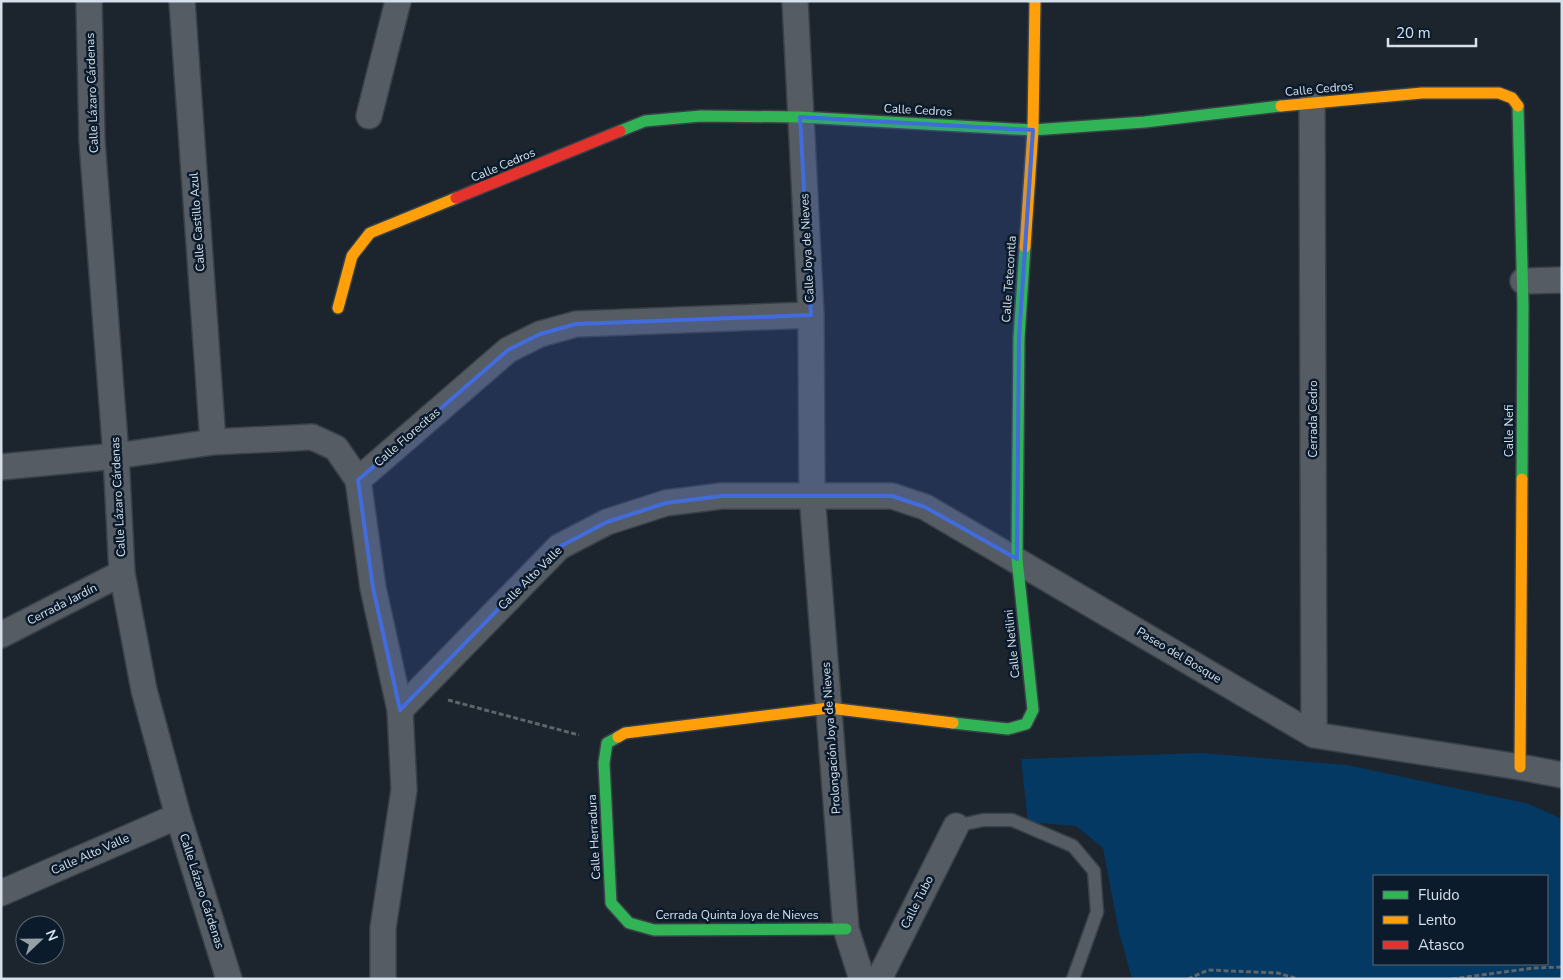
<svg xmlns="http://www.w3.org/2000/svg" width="1563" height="980" font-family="'Nunito Sans',sans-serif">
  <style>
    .green { fill: #043964; fill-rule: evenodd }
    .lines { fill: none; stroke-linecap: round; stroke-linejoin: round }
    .lane-casing { stroke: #394048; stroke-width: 15 }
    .street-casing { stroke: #394048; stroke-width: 28 }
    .fast-casing { stroke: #394048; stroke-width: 14 }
    .slow-casing { stroke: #394048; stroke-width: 14 }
    .jam-casing { stroke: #394048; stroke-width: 14 }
    .path { stroke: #5e646a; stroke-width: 3; stroke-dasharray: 5 2.5; stroke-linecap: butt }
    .lane { stroke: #555c63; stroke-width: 12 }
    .street { stroke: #555c63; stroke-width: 25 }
    .fast { stroke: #30b455; stroke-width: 11 }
    .slow { stroke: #ff9f0a; stroke-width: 11 }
    .jam { stroke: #e5322d; stroke-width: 11 }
    .marked { fill: #426bdc; fill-opacity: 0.2; stroke: #426bdc; stroke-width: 4; stroke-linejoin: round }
    .labels { text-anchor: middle; stroke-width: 5; stroke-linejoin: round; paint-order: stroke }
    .street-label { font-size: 12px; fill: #d6e0eb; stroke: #0b1b2b }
  </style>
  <rect width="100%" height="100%" fill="#1c252d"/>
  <!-- green -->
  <path class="green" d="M1202,753L1347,765L1529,804L1562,819V979H1132L1119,932L1103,848L1076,826L1028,822L1021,759ZM1374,876H1547V964H1374Z"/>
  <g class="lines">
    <!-- lane casing -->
    <g class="lane-casing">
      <path id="lane" d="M956,826L983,820H1012L1073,846L1094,871L1097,912L1073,979"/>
    </g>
    <!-- street casing -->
    <g class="street-casing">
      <path id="street" d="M89,1L92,141L116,456L122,573L144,690L178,816L229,979
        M182,1L213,442
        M795,1L811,315L812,494L846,929L862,979
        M1312,103L1314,735
        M369,116L398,1
        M1523,281L1562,280
        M1,467L116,456L213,442L312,437L336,448L358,480L373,588L400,710L404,790L383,928V979
        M358,480L508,350L540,334L576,324L811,315
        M1,635L122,573
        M400,710L559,547L607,522L666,503L722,496H892L925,507L1314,735L1520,767L1562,775
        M1,893L178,816
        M879,979L956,826"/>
    </g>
    <!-- fast casing -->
    <g class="fast-casing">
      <path id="fast" d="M1518,106L1523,305L1522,479
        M620,131L645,121L701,116L800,117L1033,130L1145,122L1281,106
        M953,723L1008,729L1026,724L1033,710L1017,559L1019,338L1025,247
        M618,737L607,743L604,763L611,903L629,923L654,930L846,929"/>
    </g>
    <!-- slow casing -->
    <g class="slow-casing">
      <path id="slow" d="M1281,106L1422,93H1499L1512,98L1518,106
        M1025,247L1033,130L1035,1
        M338,308L352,256L370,233L456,198
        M618,737L625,733L829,708L953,723
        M1520,767L1522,479"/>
    </g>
    <!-- jam casing -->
    <g class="jam-casing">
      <path id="jam" d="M456,198L620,131"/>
    </g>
    <!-- path -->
    <path class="path" d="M448,700L579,735
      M1188,979L1208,970L1278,973L1298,979
      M1452,979L1533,968L1562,967"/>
    <!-- lane -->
    <use href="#lane" class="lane"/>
    <!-- street -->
    <use href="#street" class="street"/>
    <!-- fast -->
    <use href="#fast" class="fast"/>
    <!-- slow -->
    <use href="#slow" class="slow"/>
    <!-- jam -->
    <use href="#jam" class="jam"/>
  </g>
  <!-- marked area -->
  <path class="marked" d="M800,117L1033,130L1019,338L1017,559L925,507L892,496H722L666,503L607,522L559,547L400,710L373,588L358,480L508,350L540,334L576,324L811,315Z"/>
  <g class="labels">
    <!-- street labels -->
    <g class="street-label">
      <text transform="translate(1319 89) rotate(-5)" y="4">Calle Cedros</text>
      <text transform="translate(92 93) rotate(-92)" y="4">Calle Lázaro Cárdenas</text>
      <text transform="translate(918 110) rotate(3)" y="4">Calle Cedros</text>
      <text transform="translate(503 165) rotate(-23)" y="4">Calle Cedros</text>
      <text transform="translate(197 222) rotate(-94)" y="4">Calle Castillo Azul</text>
      <text transform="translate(807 248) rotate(-93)" y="4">Calle Joya de Nieves</text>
      <text transform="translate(1009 279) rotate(-86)" y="4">Calle Tetecontla</text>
      <text transform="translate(1313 419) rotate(-90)" y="4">Cerrada Cedro</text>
      <text transform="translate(1509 431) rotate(-90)" y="4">Calle Nefi</text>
      <text transform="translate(407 437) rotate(-41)" y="4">Calle Florecitas</text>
      <text transform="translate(118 497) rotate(-93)" y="4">Calle Lázaro Cárdenas</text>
      <text transform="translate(530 578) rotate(-45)" y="4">Calle Alto Valle</text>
      <text transform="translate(62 604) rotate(-27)" y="4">Cerrada Jardín</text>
      <text transform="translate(1012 644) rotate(-96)" y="4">Calle Netilini</text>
      <text transform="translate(1179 655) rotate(31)" y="4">Paseo del Bosque</text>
      <text transform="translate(831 738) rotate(-94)" y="4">Prolongación Joya de Nieves</text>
      <text transform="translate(594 837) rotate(-93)" y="4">Calle Herradura</text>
      <text transform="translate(90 854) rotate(-24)" y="4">Calle Alto Valle</text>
      <text transform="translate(202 891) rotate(72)" y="4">Calle Lázaro Cárdenas</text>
      <text transform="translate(917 902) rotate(-63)" y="4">Calle Tubo</text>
      <text x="737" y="919">Cerrada Quinta Joya de Nieves</text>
    </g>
  </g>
  <!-- border -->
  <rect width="1563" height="980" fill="none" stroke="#d6e0eb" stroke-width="5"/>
  <!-- legend -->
  <rect x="1373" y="875" width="175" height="90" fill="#0b1b2b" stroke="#5c6a78"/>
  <rect x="1383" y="891" width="25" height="8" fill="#30b455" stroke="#5c6a78"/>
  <text x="1418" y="900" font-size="15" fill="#d6e0eb">Fluido</text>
  <rect x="1383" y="916" width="25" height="8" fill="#ff9f0a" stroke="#5c6a78"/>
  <text x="1418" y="925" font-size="15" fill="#d6e0eb">Lento</text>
  <rect x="1383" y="941" width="25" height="8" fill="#e5322d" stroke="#5c6a78"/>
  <text x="1418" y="950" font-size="15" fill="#d6e0eb">Atasco</text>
  <!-- north arrow -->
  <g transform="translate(40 940) rotate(68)"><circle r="24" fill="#0b1b2b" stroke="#5c6a78"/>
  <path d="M0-4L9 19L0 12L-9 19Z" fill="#959fa8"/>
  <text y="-8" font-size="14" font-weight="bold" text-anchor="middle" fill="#d6e0eb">N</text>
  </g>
  <!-- scale -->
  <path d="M1388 38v8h88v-8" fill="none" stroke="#d6e0eb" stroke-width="2.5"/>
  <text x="1396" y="38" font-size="15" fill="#d6e0eb" stroke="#0b1b2b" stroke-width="4" paint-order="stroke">20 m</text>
</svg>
